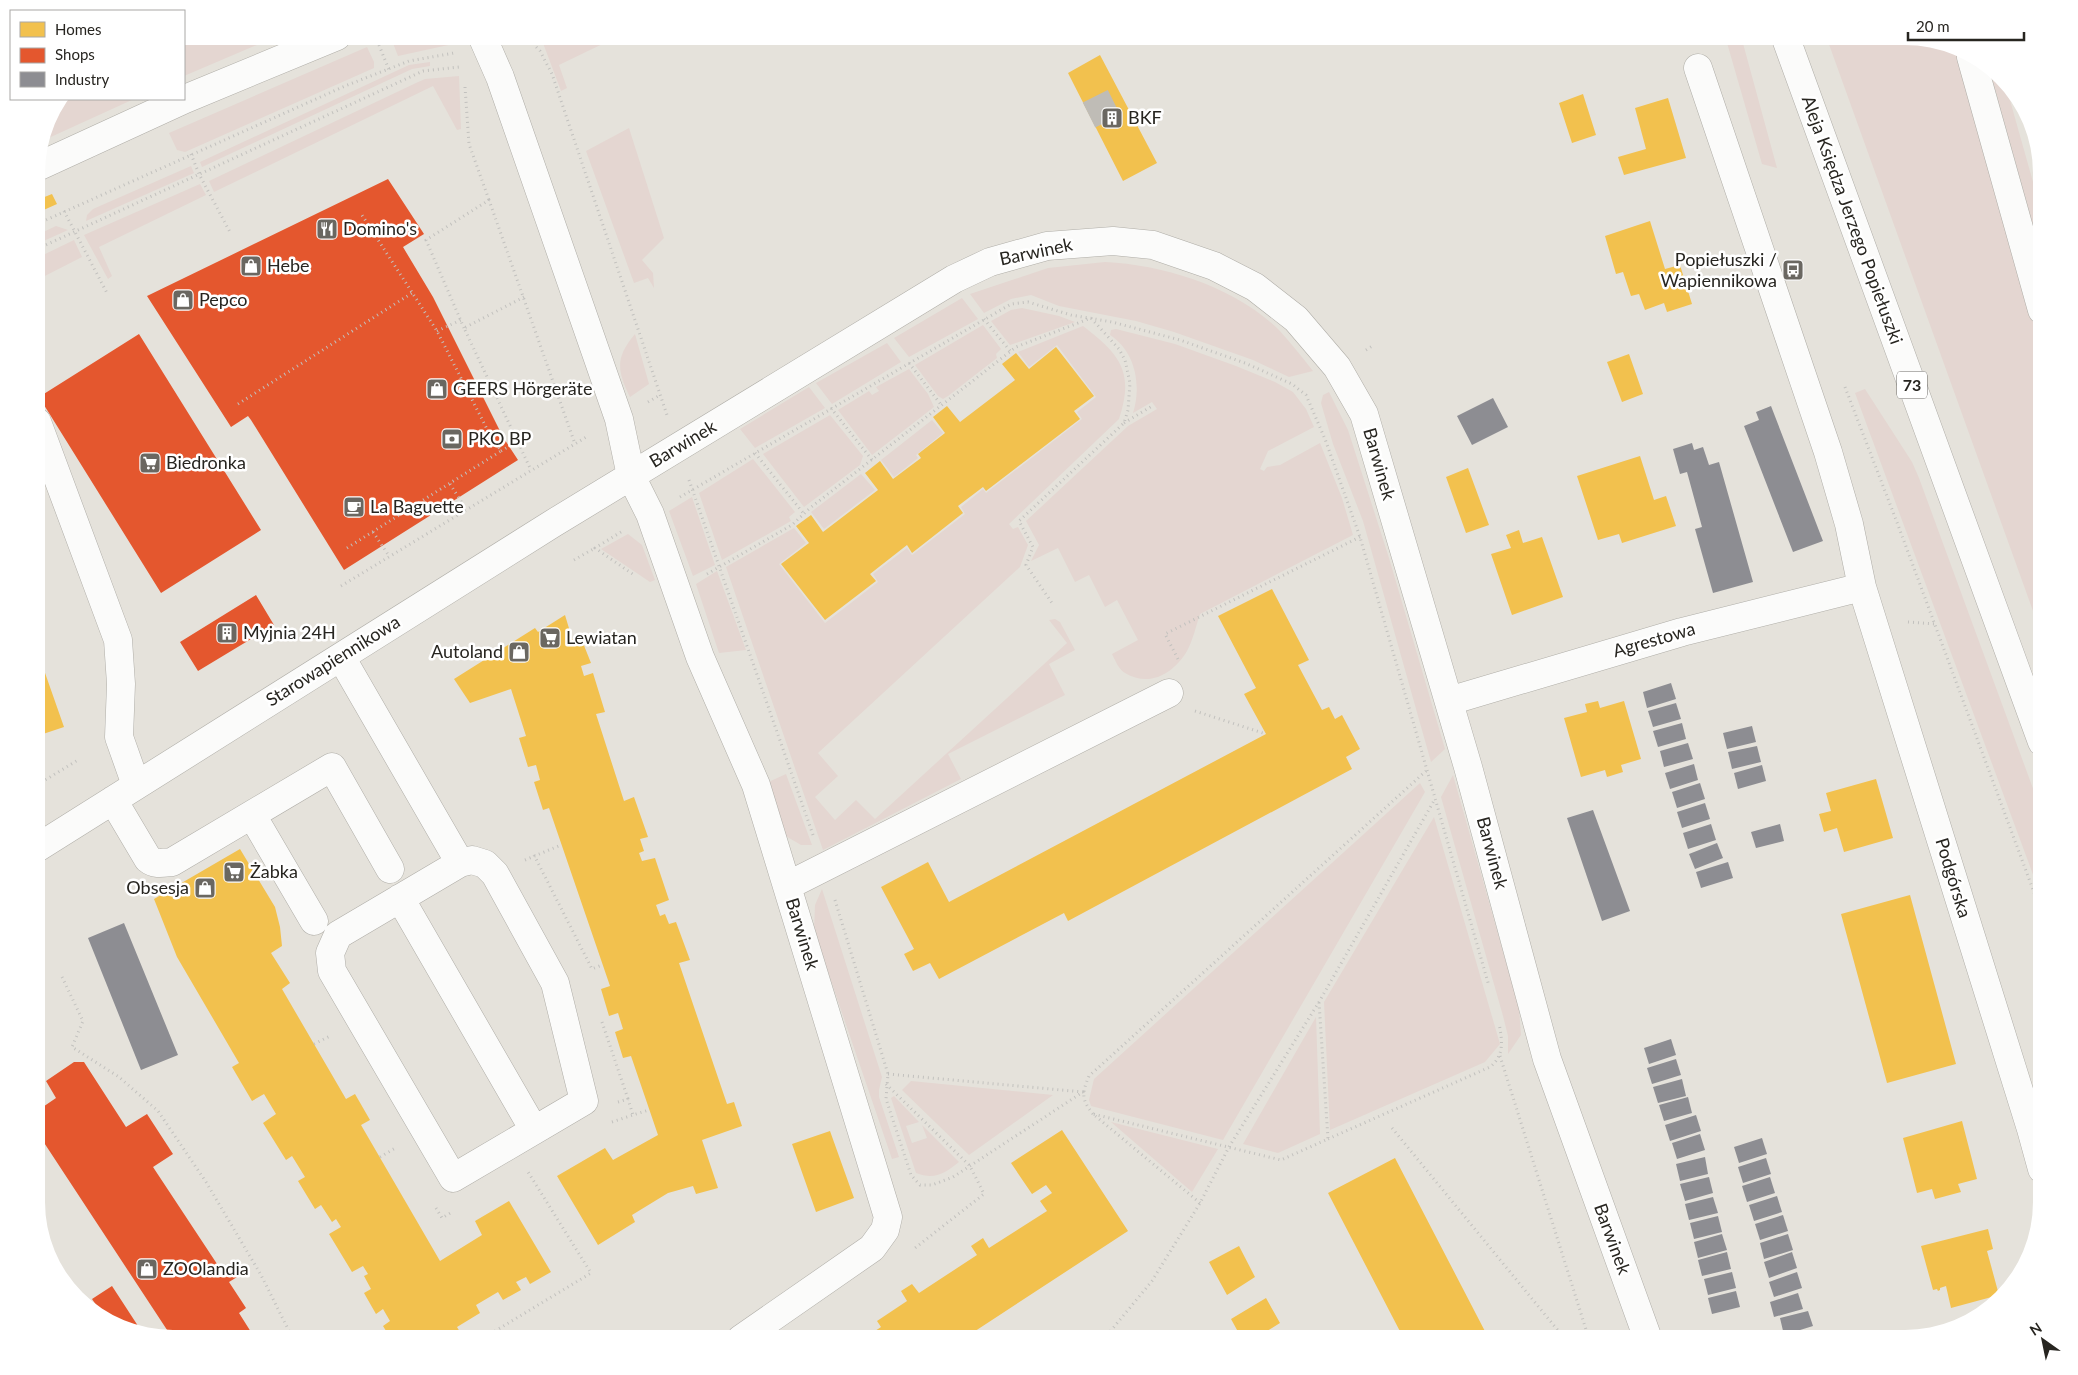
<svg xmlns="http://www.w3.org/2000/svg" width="2078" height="1375" font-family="Lato,sans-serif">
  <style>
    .green { fill: #e4d6d1 }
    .homes { fill: #f2c14e }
    .shops { fill: #e4572e }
    .industry { fill: #8d8d92 }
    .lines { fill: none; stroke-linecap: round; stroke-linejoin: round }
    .minor-tunnel { stroke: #bfbcb6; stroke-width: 28; stroke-dasharray: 28 14; stroke-linecap: butt }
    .minor-casing { stroke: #afada7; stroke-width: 29 }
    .major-casing { stroke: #afada7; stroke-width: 29 }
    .path { stroke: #c2c1be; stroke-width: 3; stroke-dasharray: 1 4; stroke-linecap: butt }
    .minor { stroke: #fbfbfa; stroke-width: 28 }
    .major { stroke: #fbfbfa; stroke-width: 28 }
    .labels { text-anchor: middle; stroke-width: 5; stroke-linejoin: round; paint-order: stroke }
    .shield { fill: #fff; stroke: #686663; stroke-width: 1 }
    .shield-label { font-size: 16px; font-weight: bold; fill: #272520 }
    .poi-label { font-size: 18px; fill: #272520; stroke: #fff; text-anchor: start }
    .street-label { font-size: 18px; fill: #272520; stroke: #fff }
  </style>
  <rect width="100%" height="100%" fill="#e5e2db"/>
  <!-- green -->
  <path class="green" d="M184,36H278L184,76Z
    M406,36H429L453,44L398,56L391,38Z
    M556,36H619L559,65L567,88L561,91L543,43Z
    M1725,36H1741L1777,168L1762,164Z
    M1826,36H1904L1957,52L2042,354V636Z
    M367,47L374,62V68L185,152L177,150L169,133Z
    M430,62V66L412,69L202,167L200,162L409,65Z
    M1989,68L2006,86L2042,214V257Z
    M459,76L461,129L457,130L433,86L214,192L209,181L416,83L425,79Z
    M62,99H134L42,141L47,121Z
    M629,128L664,238L642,260L653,273L654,288L648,278L634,283L586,151Z
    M191,166L194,173L86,221L87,215L93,209Z
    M200,184L206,195L99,247L112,276L108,279L84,235Z
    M56,226L68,230L37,244V235Z
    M74,240L82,257L37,280V258Z
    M1105,262C1165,265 1235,287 1279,330C1291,343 1302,357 1313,371L1289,377L1253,360L1174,332L1136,321L1059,306L1031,295L1011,299L984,313L970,294L1048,268Z
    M962,298L978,319L909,357L894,338Z
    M1022,308L1059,316L1075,322L1010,345L991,321L1011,310Z
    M983,325L1001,349L996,354L997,358L948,396L943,399L938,396L915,365Z
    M1083,326C1119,354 1135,371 1119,419L1009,524L1013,529L1018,527L1028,545L1020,567L818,753L838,776L815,797L835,820L856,800L875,819L1067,643L1049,620L1055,619L1060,622L1075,650L1049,664L1065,695L948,754L961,779L823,850L726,567L794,528L806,543L779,564L825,623L878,582L873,574L907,548L912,555L965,514L961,507L983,489L986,493L1082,419L1077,412L1096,397L1057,345L1029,367L1018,352Z
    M1116,329L1175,344L1236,366L1275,382L1293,392L1306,409L1314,427L1268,451L1260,469L1264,471L1267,467L1280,465L1320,443L1342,498L1353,535L1200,614C1196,626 1193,640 1187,651C1174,673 1150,688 1125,673C1119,670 1115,660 1112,654L1138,640L1117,600L1105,607L1089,575L1075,582L1058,548L1031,561L1039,545L1026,521L1128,426L1157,409L1152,402L1133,413C1142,385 1135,351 1110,335L1111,330Z
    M635,334L649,384L630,397C617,370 615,358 635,334Z
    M887,343L901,362L832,404L816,383Z
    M909,369L928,394L934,407L872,455L838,410L869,391L872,395L879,391L876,387Z
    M809,387L825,408L755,448L740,429Z
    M1865,389L1912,462L1919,478L2042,813V899L1855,393Z
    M1329,392L1348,430L1389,558L1445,749L1431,762L1363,521L1333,444L1321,403L1323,395Z
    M830,415L863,456L860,465L804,507L763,454Z
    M932,420L943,433L916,455L918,458L894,477L881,460Z
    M753,459L795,512L789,517L791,521L722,560L699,493Z
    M861,474L875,490L824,529L811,512Z
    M692,497L715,565L693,576L669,511Z
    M628,534L642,545L655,580L650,582L601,549Z
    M717,571L746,650L719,653L696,584Z
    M786,774L812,845H801L784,835L764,784Z
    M1453,775L1519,1008L1521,1035L1508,1054V1036L1503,1016L1441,797Z
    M1420,783L1425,792L1223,1140L1091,1106L1089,1100L1094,1079Z
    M1434,817L1500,1044L1485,1062L1330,1130L1324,1002Z
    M822,889L882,1077L879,1090V1097L899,1157L892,1159L814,931L815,905Z
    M1316,1017L1320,1134L1278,1153L1243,1144Z
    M911,1081L1053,1095L969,1155L902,1090Z
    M894,1096L919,1122L906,1126L912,1143L927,1138L922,1125L959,1162C944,1174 934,1180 916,1173L891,1098Z
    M1111,1122L1218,1149L1192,1192Z"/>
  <!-- homes -->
  <path class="homes" d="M1100,55L1157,163L1123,181L1068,73Z
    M1583,94L1596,135L1572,143L1559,103Z
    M1668,98L1686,158L1624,175L1618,157L1646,149L1635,108Z
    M52,194L57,204L37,213V200Z
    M1650,221L1665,269L1680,265L1692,304L1667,312L1664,303L1645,310L1639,294L1631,296L1623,272L1616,274L1605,236Z
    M1056,347L1094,396L1074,411L1080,419L986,491L983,487L958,506L963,513L912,553L907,545L870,574L876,581L825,620L781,564L809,543L796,526L811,515L823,532L878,490L865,473L880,461L893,479L921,458L918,454L945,433L933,417L947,406L960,422L1015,380L1002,364L1016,353L1029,369Z
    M1629,354L1643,394L1622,402L1607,362Z
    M1640,456L1654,500L1666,496L1676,526L1622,543L1619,534L1598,540L1577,476Z
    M1468,468L1489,525L1466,533L1446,477Z
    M1519,530L1523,543L1542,537L1563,597L1512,615L1491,554L1511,548L1506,535Z
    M1272,589L1309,660L1298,665L1322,710L1329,707L1335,719L1342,715L1360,749L1346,757L1352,769L1068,921L1064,913L939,979L930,963L913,971L904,954L914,949L881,887L928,862L949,902L1266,734L1244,694L1256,688L1218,616Z
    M565,615L574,645L583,643L591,663L581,666L584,676L593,673L605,712L596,714L624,801L634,797L648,837L640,839L644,851L639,853L642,861L655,858L669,900L656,905L660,916L665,914L669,924L676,922L690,960L679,963L727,1104L734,1102L742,1126L702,1140L718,1188L696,1194L693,1186L668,1193L632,1215L635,1222L598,1245L557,1176L605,1148L613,1160L658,1135L631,1056L623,1058L615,1032L623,1029L618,1013L609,1016L601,989L610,986L549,808L543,810L534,782L540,780L536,765L528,767L519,738L526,736L511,689L470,703L454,679L535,628L538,632Z
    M44,670L64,727L37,736V673Z
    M1598,701L1600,708L1624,701L1641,759L1621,765L1623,772L1607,777L1605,770L1581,777L1564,718L1587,712L1585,704Z
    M1876,779L1893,838L1844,852L1837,828L1824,832L1819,814L1831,811L1826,793Z
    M240,849L275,907L280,927L282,946L271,953L290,983L282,989L346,1099L355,1094L370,1120L361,1125L440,1261L482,1235L475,1221L509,1201L551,1272L530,1284L526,1277L516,1282L521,1290L503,1300L498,1292L476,1305L480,1313L457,1327L464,1339H391L383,1326L390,1321L383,1309L376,1314L364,1293L371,1289L364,1276L368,1274L363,1266L352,1272L329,1234L341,1227L336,1219L332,1222L321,1205L315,1209L298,1181L305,1177L292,1156L286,1160L263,1123L276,1114L264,1094L252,1101L232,1067L239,1063L177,957L154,899Z
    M1910,895L1956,1064L1887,1083L1841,914Z
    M1962,1121L1977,1179L1958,1184L1961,1192L1935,1199L1932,1189L1917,1193L1903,1138Z
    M1062,1130L1128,1231L963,1339H863L881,1327L877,1321L907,1301L901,1291L912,1284L919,1293L977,1255L971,1246L983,1238L989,1248L1047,1211L1040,1201L1052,1193L1046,1185L1032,1194L1011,1163Z
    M830,1131L854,1198L816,1212L792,1144Z
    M1395,1158L1489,1339H1404L1328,1193Z
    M1988,1229L1993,1249L1987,1251L1999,1295L1951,1308L1946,1286L1940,1288V1290L1938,1291L1937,1289L1933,1290L1921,1246Z
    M1239,1246L1255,1277L1227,1295L1209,1262Z
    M1266,1298L1280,1323L1254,1339H1242L1231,1319Z"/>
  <!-- shops -->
  <path class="shops" d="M388,179L424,234L403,247L433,297L503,437L518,460L344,570L251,420L248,416L231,427L147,296Z
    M139,334L261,530L161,593L39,397Z
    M256,595L274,625L198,671L180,642Z
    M74,1062H84L126,1127L147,1114L173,1154L153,1167L221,1270L234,1261L242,1274L229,1282L246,1308L239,1313L251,1332L245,1336L247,1339H173L37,1132V1111L56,1098L46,1081Z
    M39,1217L45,1226L42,1229Z
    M112,1286L140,1329L105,1318L92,1299Z"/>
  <!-- industry -->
  <path class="industry" d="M1493,398L1508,427L1472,445L1457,416Z
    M1771,406L1823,541L1793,552L1744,426L1759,420L1756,412Z
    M1692,443L1694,450L1703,447L1709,465L1719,462L1753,582L1713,593L1695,529L1702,527L1687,472L1680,474L1673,449Z
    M1671,683L1676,699L1647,708L1643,692Z
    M1676,703L1681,719L1653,727L1648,711Z
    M1682,723L1686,739L1658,747L1653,731Z
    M1752,726L1756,742L1727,749L1723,733Z
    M1688,743L1693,759L1664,767L1660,751Z
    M1757,746L1761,762L1732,769L1728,752Z
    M1694,764L1698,780L1670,789L1665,773Z
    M1762,765L1766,781L1738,789L1734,773Z
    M1700,783L1705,799L1677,808L1672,792Z
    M1705,803L1710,819L1682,828L1677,812Z
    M1593,810L1630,911L1602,921L1567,818Z
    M1711,824L1716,840L1688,849L1683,833Z
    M1780,824L1784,841L1756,848L1751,832Z
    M1717,843L1723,858L1695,869L1689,854Z
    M1728,862L1733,878L1701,888L1696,872Z
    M124,923L178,1055L141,1070L88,938Z
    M1671,1039L1676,1055L1649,1064L1644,1048Z
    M1676,1059L1681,1075L1652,1084L1647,1068Z
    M1682,1079L1686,1096L1658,1103L1653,1087Z
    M1688,1097L1692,1113L1664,1121L1659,1105Z
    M1696,1115L1701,1131L1670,1141L1665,1125Z
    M1700,1134L1705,1150L1677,1159L1672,1143Z
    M1762,1138L1767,1154L1739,1163L1734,1147Z
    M1705,1157L1708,1174L1680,1181L1676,1164Z
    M1766,1158L1771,1174L1743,1183L1738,1167Z
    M1709,1177L1713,1193L1685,1201L1680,1184Z
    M1770,1177L1775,1193L1747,1202L1742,1186Z
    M1777,1196L1782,1212L1754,1221L1749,1205Z
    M1713,1197L1718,1213L1689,1220L1685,1204Z
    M1783,1215L1788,1231L1760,1240L1755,1224Z
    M1718,1216L1722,1232L1694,1239L1690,1223Z
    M1722,1234L1727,1250L1698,1258L1694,1242Z
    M1788,1234L1793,1250L1764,1259L1760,1243Z
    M1727,1252L1731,1269L1702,1276L1698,1260Z
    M1792,1252L1797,1268L1769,1278L1764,1262Z
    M1732,1272L1736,1288L1708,1295L1704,1279Z
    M1797,1272L1802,1288L1774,1297L1769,1282Z
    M1736,1291L1740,1307L1712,1314L1708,1298Z
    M1798,1293L1803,1309L1774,1317L1770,1302Z
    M1808,1311L1813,1326L1784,1335L1780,1318Z
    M1808,1333L1810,1339H1790V1338Z"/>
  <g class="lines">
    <!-- minor-tunnel -->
    <path class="minor-tunnel" d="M1089,115L1123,98"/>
    <!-- minor casing -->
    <g class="minor-casing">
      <path id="minor" d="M482,36L500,77L619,419L631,476L650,514L700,657L756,785L888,1217L885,1230L872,1248L741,1339
        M1698,68L1828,452L1849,524L1862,587L2031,1129L2042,1169
        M37,422L118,640L121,684L119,737L136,785
        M341,657L460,863
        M1449,701L1682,632L1862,587
        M113,800L148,859C155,865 163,863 172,862L332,767L390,869
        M252,815L314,921
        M37,848L552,524L954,279L990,262L1047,246L1113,241L1153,245L1214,266L1255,287L1296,319L1337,367L1364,414L1468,767L1547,1059L1648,1339
        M472,860L485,864L495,874L555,983L584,1101L453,1178L332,971L330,953L338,935L460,863Z
        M787,886L1169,693
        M400,898L534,1130"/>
    </g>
    <!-- major casing -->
    <g class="major-casing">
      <path id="major" d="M1785,36L2042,742
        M1971,57L2042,310
        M37,167L185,99L337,36"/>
    </g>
    <!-- path -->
    <path class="path" d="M526,36L540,51L552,74L667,415
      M522,43L534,36
      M379,45L389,70
      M465,87L469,144L489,200
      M191,154L199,174L231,234
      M64,211L108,295
      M37,224L345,86L409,61L454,53
      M37,249L423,71L459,67
      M524,297L464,328L531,470
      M984,319L1011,352
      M464,328L426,240L489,200L575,444
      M437,331L461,320
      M1366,350L1374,345
      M909,363L942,406
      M1845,387L1898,525L2042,914
      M648,402L660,395
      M238,404L412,293
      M831,408L872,460
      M1124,423L1152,406
      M501,451L518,441
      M755,453L804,514
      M689,480L813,835
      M450,484L466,509
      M680,497L1011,304L1028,302L1071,315L1112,322L1180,340L1245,363L1292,384L1306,395L1325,439L1360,537L1489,986
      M373,532L389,556
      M621,532L595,548L634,575
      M347,548L501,451L488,431L437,331L360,212
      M574,560L595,548
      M707,574L792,525L810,508L1016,347L1091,318L1119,349L1125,360L1130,383L1128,410L1124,423L1019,521L1033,547L1026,565L1052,603
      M341,586L588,436
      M1908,622L1935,624
      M1178,659L1165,634L1360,537
      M1195,711L1266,734
      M37,785L78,760
      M534,855L592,969L602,965
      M525,860L561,845
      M835,900L888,1074
      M62,977L83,1021L72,1047L119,1077L158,1111L206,1182L261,1275L293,1339
      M602,1022L628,1099
      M314,1044L330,1036
      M1500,1056L1589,1339
      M888,1074L1083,1092L953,1177L932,1185H920L911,1175L886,1099Z
      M886,1084L970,1166L984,1194L915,1248
      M618,1102L628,1099L633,1115L649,1110
      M1093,1114C1081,1099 1082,1093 1089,1076L1426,771
      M612,1122L633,1115
      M1392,1128L1565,1339
      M1328,1139L1490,1067C1505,1055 1502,1040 1499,1023
      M380,1157L397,1147
      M1200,1203L1093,1114L1281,1160L1328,1139L1319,1002
      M436,1208L442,1218L452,1212
      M482,1339L591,1273L528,1172
      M1104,1339L1152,1281L1200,1203L1229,1147L1319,1002L1435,799"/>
    <!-- minor -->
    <use href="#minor" class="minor"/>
    <!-- major -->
    <use href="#major" class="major"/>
  </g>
  <!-- icons -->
  <defs>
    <g id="building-square" transform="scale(1.125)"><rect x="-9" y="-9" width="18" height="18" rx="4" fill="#6a6761" stroke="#fff"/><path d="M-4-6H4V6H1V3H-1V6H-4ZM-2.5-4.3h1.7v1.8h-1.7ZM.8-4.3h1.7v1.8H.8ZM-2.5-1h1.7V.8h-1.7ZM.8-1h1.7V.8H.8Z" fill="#fff"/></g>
    <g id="restaurant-square" transform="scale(1.125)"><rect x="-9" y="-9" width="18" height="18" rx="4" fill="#6a6761" stroke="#fff"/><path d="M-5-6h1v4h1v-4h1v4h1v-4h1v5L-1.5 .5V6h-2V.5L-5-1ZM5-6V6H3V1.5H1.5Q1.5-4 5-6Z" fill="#fff"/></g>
    <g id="shop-square" transform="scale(1.125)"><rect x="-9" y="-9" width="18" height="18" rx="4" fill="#6a6761" stroke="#fff"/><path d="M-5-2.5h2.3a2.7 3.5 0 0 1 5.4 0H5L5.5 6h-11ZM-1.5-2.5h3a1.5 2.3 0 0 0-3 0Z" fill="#fff"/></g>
    <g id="bus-square" transform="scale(1.125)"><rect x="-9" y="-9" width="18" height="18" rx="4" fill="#6a6761" stroke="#fff"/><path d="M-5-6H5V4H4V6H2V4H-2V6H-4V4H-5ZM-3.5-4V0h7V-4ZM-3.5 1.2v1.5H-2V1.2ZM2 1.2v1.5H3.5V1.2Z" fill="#fff"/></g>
    <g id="bank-square" transform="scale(1.125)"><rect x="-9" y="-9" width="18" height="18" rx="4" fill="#6a6761" stroke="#fff"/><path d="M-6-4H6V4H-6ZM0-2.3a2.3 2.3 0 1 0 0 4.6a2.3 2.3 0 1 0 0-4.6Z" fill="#fff"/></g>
    <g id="supermarket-square" transform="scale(1.125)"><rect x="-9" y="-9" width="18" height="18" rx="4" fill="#6a6761" stroke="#fff"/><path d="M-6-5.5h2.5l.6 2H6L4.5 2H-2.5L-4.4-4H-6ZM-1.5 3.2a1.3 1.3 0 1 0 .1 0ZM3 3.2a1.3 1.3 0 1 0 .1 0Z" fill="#fff"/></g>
    <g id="cafe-square" transform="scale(1.125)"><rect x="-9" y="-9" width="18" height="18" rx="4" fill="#6a6761" stroke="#fff"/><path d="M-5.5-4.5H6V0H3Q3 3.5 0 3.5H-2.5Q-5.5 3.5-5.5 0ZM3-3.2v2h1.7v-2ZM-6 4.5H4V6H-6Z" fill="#fff"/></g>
  </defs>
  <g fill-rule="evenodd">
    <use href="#building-square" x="1112" y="118"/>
    <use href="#restaurant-square" x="327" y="229"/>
    <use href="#shop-square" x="251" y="266"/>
    <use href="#bus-square" x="1793" y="270"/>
    <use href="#shop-square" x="183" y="300"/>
    <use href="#shop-square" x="437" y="389"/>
    <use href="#bank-square" x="452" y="439"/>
    <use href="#supermarket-square" x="150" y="463"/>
    <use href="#cafe-square" x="354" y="507"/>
    <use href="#building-square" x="227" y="633"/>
    <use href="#supermarket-square" x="550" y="638"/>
    <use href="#shop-square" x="519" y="652"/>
    <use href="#supermarket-square" x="234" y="872"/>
    <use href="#shop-square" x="205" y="888"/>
    <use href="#shop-square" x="147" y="1269"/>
  </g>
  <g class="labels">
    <!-- shield labels -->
    <rect class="shield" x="1897" y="371.5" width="30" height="27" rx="4"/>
    <g class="shield-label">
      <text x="1912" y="391">73</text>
    </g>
    <!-- poi labels -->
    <g class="poi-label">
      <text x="1128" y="124">BKF</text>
      <text x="343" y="235">Domino's</text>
      <text x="1777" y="266" text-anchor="end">Popiełuszki /<tspan x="1777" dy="21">Wapiennikowa</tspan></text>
      <text x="267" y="272">Hebe</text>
      <text x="199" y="306">Pepco</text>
      <text x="453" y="395">GEERS Hörgeräte</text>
      <text x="468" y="445">PKO BP</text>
      <text x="166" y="469">Biedronka</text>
      <text x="370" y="513">La Baguette</text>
      <text x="243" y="639">Myjnia 24H</text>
      <text x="566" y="644">Lewiatan</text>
      <text x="503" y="658" text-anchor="end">Autoland</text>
      <text x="250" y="878">Żabka</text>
      <text x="189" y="894" text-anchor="end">Obsesja</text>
      <text x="163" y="1275">ZOOlandia</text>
    </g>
    <!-- street labels -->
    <g class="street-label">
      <text transform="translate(1852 220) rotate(70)" y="6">Aleja Księdza Jerzego Popiełuszki</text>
      <text transform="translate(1036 252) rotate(-12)" y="6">Barwinek</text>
      <text transform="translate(683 444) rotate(-31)" y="6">Barwinek</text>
      <text transform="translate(1379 464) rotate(74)" y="6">Barwinek</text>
      <text transform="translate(1654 640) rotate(-16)" y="6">Agrestowa</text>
      <text transform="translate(333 661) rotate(-32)" y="6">Starowapiennikowa</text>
      <text transform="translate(1492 853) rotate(75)" y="6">Barwinek</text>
      <text transform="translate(1953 878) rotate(73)" y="6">Podgórska</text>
      <text transform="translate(802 934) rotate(73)" y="6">Barwinek</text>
      <text transform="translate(1612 1239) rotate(70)" y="6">Barwinek</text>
    </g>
  </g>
  <!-- crop -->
  <path d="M0 0H2078V1375H0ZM173 45H1905A128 128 0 0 1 2033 173V1202A128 128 0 0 1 1905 1330H173A128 128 0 0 1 45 1202V173A128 128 0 0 1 173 45Z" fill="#fff" fill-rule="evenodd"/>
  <!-- legend -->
  <rect x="10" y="10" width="175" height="90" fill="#ffffff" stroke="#a9a8a6"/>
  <rect x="20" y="22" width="25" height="15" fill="#f2c14e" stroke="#a9a8a6"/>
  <text x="55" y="35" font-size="15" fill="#272520">Homes</text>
  <rect x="20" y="48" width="25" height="15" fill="#e4572e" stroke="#a9a8a6"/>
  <text x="55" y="60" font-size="15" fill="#272520">Shops</text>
  <rect x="20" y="72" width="25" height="15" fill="#8d8d92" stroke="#a9a8a6"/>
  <text x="55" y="85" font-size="15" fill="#272520">Industry</text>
  <!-- north arrow -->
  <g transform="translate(2043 1340) rotate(327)" stroke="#ffffff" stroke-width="4" paint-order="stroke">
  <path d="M0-4L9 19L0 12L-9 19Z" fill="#272520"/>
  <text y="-8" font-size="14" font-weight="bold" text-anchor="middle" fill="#272520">N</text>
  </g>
  <!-- scale -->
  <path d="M1908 32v8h116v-8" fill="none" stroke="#272520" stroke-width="2.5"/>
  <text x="1916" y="32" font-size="15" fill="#272520" stroke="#ffffff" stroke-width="4" paint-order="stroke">20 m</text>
</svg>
